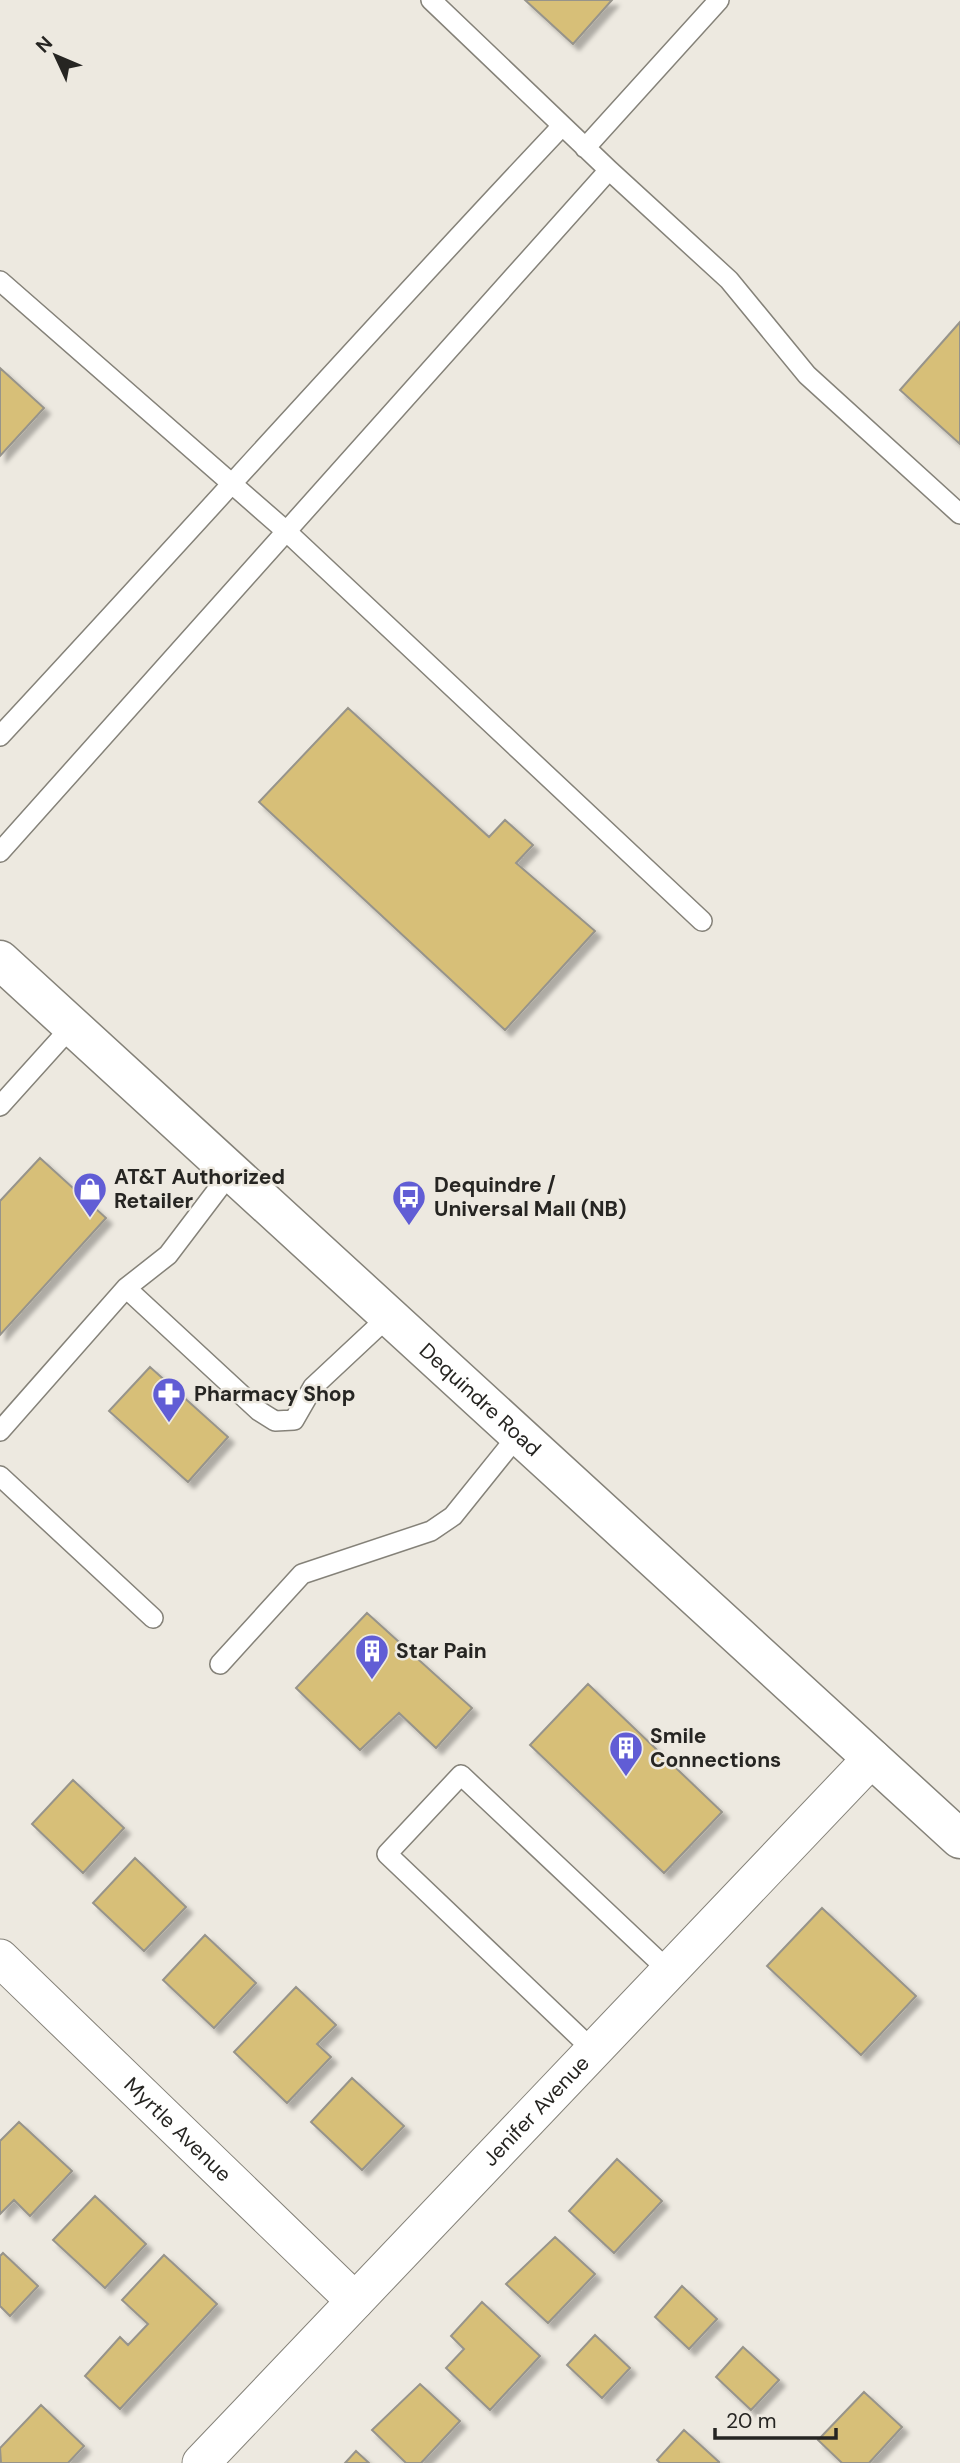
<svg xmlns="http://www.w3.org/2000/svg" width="960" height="2463" font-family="'DM Sans',sans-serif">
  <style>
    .building { fill: #d7bf78; stroke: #97948b; stroke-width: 2; filter: url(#shadow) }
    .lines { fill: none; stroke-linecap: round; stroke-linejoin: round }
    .lane-casing { stroke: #858279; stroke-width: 22 }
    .street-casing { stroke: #858279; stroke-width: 39 }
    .secondary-casing { stroke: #858279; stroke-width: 41 }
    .lane { stroke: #fff; stroke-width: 19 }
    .street { stroke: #fff; stroke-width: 37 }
    .secondary { stroke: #fff; stroke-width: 38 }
    .labels { text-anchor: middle; stroke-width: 5; stroke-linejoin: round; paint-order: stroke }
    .poi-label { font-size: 21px; font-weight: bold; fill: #262522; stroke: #ede9e0; text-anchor: start }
    .street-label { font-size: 21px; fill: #262522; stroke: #ede9e0 }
  </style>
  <defs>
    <filter id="shadow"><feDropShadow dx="6" dy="6" stdDeviation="2" flood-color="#0004"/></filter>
  </defs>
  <rect width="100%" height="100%" fill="#ede9e0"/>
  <!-- building -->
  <path class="building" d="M525,0H612L573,44Z
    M960,322V444L900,390Z
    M0,368L44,408L0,456Z
    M348,708L489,837L505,820L533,845L516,863L595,931L505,1030L259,802Z
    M40,1158L106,1218L0,1335V1201Z
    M150,1367L228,1437L188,1482L109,1411Z
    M367,1613L472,1708L436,1748L399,1713L360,1750L296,1688Z
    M588,1684L722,1812L664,1873L530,1745Z
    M73,1780L124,1828L83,1873L32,1824Z
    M135,1858L186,1907L144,1951L93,1903Z
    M822,1908L916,1996L861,2055L767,1966Z
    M205,1935L256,1983L214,2028L163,1980Z
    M296,1987L336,2025L317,2044L331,2057L287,2103L234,2052Z
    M352,2078L404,2126L362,2170L311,2122Z
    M19,2122L72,2171L30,2216L14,2200L0,2214V2141Z
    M617,2159L662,2201L614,2253L569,2211Z
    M95,2196L146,2244L105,2288L53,2240Z
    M555,2237L595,2274L548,2323L506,2284Z
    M3,2253L38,2286L10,2316L0,2306V2256Z
    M164,2255L217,2304L120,2409L85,2376L120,2337L128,2345L148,2324L122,2300Z
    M682,2286L717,2319L689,2349L655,2317Z
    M482,2302L540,2356L490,2410L446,2368L464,2349L451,2336Z
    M595,2335L630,2368L602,2398L567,2365Z
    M743,2347L779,2380L751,2410L716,2377Z
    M420,2384L460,2421L421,2463H406L372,2430Z
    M864,2392L902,2427L869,2463H842L818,2440Z
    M41,2405L84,2446L68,2463H1L0,2448Z
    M684,2430L719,2462V2463H660L657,2460Z
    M356,2451L369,2463H345Z"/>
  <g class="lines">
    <!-- lane casing -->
    <g class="lane-casing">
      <path id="lane" d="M431,0L609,170L729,280L807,375L960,514
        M585,148L719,0
        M0,281L286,531L702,921
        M0,736C188,534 372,327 562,126
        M0,852L609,170
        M0,1106L72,1026
        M126,1288L259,1411L275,1421L294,1420L313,1387L389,1316
        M0,1431L126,1288L168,1255L231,1172
        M0,1476L153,1618
        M220,1664L302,1574L431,1531L453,1516L519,1434
        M594,2051L387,1854L461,1775L669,1971"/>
    </g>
    <!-- street casing -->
    <g class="street-casing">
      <g id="street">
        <path id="s1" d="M0,1958L355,2301"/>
        <path id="s2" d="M201,2463L872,1758"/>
      </g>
    </g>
    <!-- secondary casing -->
    <g class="secondary-casing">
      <g id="secondary">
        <path id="s3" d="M0,960L960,1839"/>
      </g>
    </g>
    <!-- lane -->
    <use href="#lane" class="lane"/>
    <!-- street -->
    <use href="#street" class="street"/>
    <!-- secondary -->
    <use href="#secondary" class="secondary"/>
  </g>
  <!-- icons -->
  <defs>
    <g id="shop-pin" transform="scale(1.75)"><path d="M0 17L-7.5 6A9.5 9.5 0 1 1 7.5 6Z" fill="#615dd5" stroke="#ede9e0"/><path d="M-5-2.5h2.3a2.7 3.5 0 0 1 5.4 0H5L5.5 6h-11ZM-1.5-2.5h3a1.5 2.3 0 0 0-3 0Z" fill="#fff"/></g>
    <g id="bus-pin" transform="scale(1.75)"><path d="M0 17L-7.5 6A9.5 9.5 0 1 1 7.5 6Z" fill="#615dd5" stroke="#ede9e0"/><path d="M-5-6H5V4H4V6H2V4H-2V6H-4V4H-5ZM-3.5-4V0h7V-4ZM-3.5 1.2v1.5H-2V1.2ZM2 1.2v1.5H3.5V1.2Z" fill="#fff"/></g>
    <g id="pharmacy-pin" transform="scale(1.75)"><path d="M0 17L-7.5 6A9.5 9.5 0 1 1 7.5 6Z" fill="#615dd5" stroke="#ede9e0"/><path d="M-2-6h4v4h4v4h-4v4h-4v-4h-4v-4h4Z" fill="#fff"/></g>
    <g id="building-pin" transform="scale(1.75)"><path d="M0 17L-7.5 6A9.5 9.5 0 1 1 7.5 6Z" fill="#615dd5" stroke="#ede9e0"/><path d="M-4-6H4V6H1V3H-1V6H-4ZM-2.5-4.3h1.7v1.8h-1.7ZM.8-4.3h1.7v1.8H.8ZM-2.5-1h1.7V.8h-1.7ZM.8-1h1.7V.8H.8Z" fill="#fff"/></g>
  </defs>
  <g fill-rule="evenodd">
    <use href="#shop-pin" x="90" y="1189"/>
    <use href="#bus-pin" x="409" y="1197"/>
    <use href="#pharmacy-pin" x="169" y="1394"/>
    <use href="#building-pin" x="372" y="1651"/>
    <use href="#building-pin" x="626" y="1748"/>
  </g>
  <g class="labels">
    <!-- poi labels -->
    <g class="poi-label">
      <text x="114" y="1184">AT&amp;T Authorized<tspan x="114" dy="24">Retailer</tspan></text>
      <text x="434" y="1192">Dequindre /<tspan x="434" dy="24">Universal Mall (NB)</tspan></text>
      <text x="194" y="1401">Pharmacy Shop</text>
      <text x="396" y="1658">Star Pain</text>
      <text x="650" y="1743">Smile<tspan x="650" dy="24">Connections</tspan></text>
    </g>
    <!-- street labels -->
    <g class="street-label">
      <text dy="7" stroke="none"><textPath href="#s3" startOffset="651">Dequindre Road</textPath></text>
      <text dy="7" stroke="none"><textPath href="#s2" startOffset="486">Jenifer Avenue</textPath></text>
      <text dy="7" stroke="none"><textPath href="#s1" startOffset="247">Myrtle Avenue</textPath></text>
    </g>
  </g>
  <!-- north arrow -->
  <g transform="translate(56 56) rotate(314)" stroke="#ede9e0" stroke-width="5" paint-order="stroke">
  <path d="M0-5L12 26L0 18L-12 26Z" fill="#262522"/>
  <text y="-10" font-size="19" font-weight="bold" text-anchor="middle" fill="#262522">N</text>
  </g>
  <!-- scale -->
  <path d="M715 2428v10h121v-10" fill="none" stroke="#262522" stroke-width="3.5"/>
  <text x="726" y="2428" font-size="21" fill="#262522" stroke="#ede9e0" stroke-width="5" paint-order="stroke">20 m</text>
</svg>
